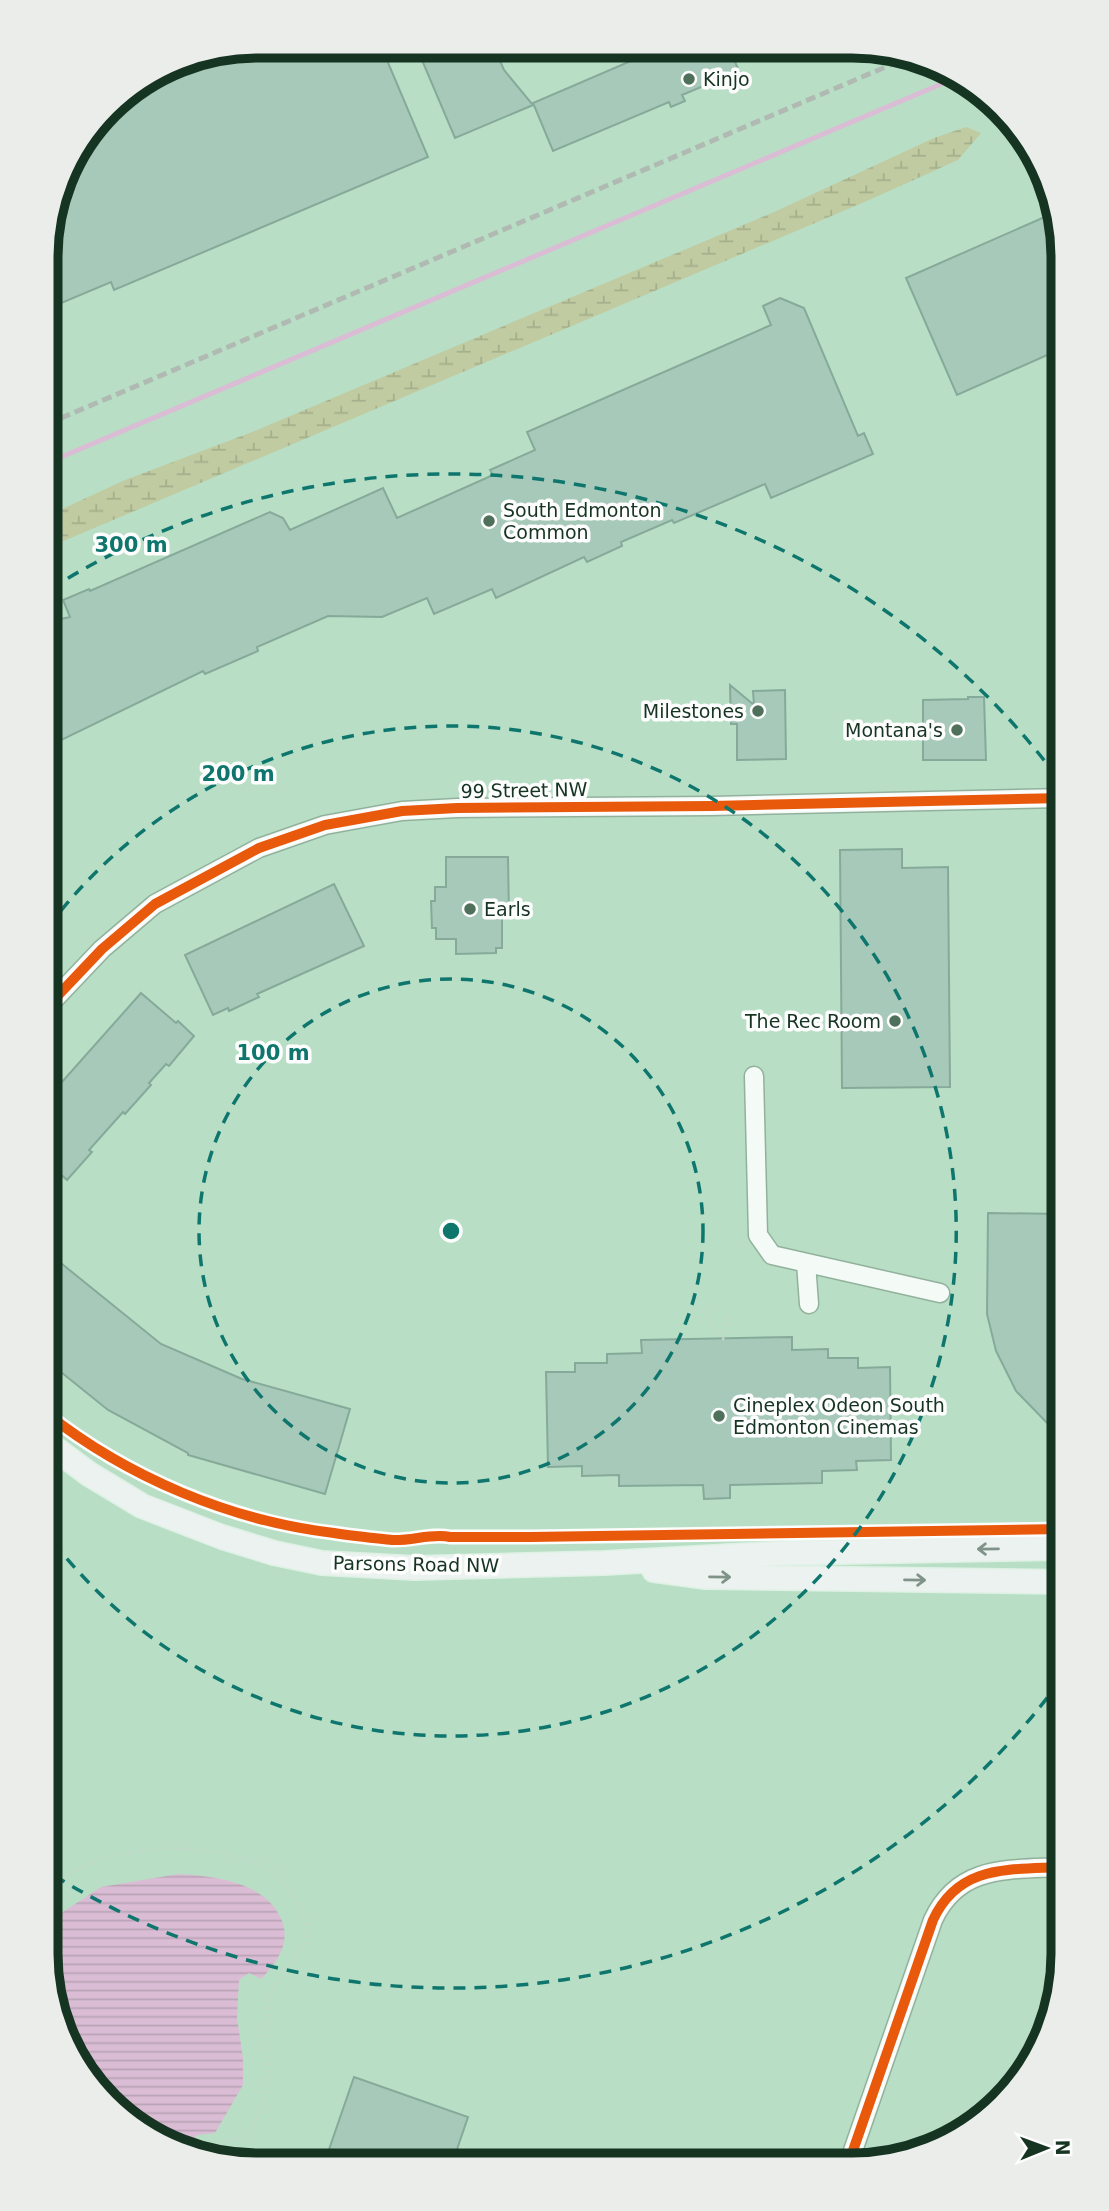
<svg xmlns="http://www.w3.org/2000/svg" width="1109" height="2211" font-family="'DejaVu Sans',sans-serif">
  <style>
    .wetland { fill: url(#wetland-marsh) }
    .water { fill: url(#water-rules) }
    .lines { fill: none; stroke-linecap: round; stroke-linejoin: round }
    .stream { stroke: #dabdd4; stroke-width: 5 }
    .building { fill: #a7c9b9; stroke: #85aa9a; stroke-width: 2 }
    .minor-casing { stroke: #92b19d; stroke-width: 21 }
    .major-casing { stroke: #dff1e5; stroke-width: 26 }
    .path { stroke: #c9d6ce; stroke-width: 2.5; stroke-dasharray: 2 5; stroke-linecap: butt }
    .minor { stroke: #f4faf6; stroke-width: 18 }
    .major { stroke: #ebf2f0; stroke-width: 23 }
    .rail { stroke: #b0bab3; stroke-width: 5; stroke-dasharray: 10 5; stroke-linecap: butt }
    .cycleway-casing { stroke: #fdfdfd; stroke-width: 15 }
    .cycleway { stroke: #e8590c; stroke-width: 10 }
    .oneway { stroke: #809389 }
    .ring { fill: none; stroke: #0f766e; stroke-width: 3.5; stroke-dasharray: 12 9 }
    .poi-dot { fill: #4f705b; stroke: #fdfdfd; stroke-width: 2.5 }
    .labels { text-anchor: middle; stroke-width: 7; stroke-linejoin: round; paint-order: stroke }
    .poi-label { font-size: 19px; fill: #163422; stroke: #fdfdfd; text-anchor: start }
    .street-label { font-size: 19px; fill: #163422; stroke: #fdfdfd }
    .rim { fill: none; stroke: #163422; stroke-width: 9 }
    .centre { fill: #0f766e; stroke: #fdfdfd; stroke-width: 3.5 }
    .ring-label { font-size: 21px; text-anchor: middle; font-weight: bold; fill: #0f766e; stroke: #fdfdfd; stroke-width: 7; stroke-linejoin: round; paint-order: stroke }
  </style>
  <defs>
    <pattern id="wetland-marsh" width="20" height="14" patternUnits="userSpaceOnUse" patternTransform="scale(1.75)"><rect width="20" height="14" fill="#c0cba2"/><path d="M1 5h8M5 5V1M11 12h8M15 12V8" fill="none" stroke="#a4af8b"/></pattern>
    <pattern id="water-rules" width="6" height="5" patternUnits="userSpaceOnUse" patternTransform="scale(1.75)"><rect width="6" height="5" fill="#dabdd4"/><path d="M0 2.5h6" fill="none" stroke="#baa3b6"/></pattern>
  </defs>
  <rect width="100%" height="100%" fill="#b8dfc5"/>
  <!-- wetland -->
  <path class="wetland" d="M966,127L981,133L958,160L867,201L47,548V516L125,480L252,432L774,212L934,138Z"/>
  <!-- water -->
  <path class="water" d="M178,1874C215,1876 267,1882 282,1921C291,1944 276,1963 261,1979L249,1973L239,1980L237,2018L243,2058V2085L215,2133L197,2135L183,2150L164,2144L118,2113L57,2022L46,1955V1923L101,1887Z"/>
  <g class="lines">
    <!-- stream -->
    <path class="stream" d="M47,463L953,79"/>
  </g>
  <!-- building -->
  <path class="building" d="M256,46H381L428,157L114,290L111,282L47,309V229L67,163L117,98L176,61Z
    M416,46L494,47L504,70L533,105L455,138Z
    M661,48H729L739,71L682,95L685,101L671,107L669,102L553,151L533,103Z
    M1056,212L1063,256V348L957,395L906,278Z
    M780,298L804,308L858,436L864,433L873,454L771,498L765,484L674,523L672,520L621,542L622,546L587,562L584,557L496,598L492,589L434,614L427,598L382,617L328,616L257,647L258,651L205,674L203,671L47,747V622L70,617L63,600L89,589L90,591L270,512L283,518L290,530L383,488L397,518L493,475L490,470L535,450L527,432L771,325L763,306Z
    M730,685L754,705L753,691L785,690L786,759L737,760V724H731Z
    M968,697H984L986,760H923V700L968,699Z
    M902,849V868L948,867L950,1087L842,1088L840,850Z
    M446,857H508L509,916H502V948H496V953L456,954V939H436V928H432L431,901H435V887H446Z
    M334,884L364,946L257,994L259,997L229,1011L228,1008L213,1015L185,955Z
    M141,993L176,1023L178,1021L194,1036L169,1066L166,1064L149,1083L151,1085L125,1114L123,1112L89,1150L92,1152L67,1180L46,1161V1100Z
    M988,1213L1063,1214V1436L1051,1427L1016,1391L996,1351L987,1314Z
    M46,1251L161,1344L242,1379L350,1409L325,1494L188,1455V1453L108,1410L46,1360Z
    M792,1337V1350L828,1349V1358H858V1368L890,1367L891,1460L856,1461L857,1470L822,1471V1483L730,1485V1498L704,1499L703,1485L619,1486V1475L582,1476V1466L548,1467L546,1372H575V1363H607V1354L642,1353L641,1340Z
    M354,2077L468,2117L452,2164H324Z"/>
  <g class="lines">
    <!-- minor casing -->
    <g class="minor-casing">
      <path id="minor" d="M46,1008L102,949L155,904L259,848L325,825L402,811L457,808L712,806L1063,798
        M754,1076L758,1235L772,1255L940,1293
        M806,1263L809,1304
        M1061,1791L1063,1836
        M848,2165L933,1920C959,1864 1009,1870 1063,1867"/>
    </g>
    <!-- major casing -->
    <g class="major-casing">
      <path id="major" d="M46,1442L89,1474L142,1506L222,1537L274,1553L322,1563L415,1568L604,1563L788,1553L1063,1548
        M654,1570L706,1577L1063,1582"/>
    </g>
    <!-- path -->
    <path class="path" d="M703,1310L723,1339L731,1312
      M46,1891C63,1879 82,1866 102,1859C147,1844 225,1844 266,1868C288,1880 305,1911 308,1935L304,1945L267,1997V2086L263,2104L253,2127L246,2136L224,2142L201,2155"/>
    <!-- minor -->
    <use href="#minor" class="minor"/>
    <!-- major -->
    <use href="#major" class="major"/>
    <!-- rail -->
    <path class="rail" d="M47,424L909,57"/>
    <!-- cycleway casing -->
    <g class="cycleway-casing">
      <path id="cycleway" d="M46,1008L102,949L155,904L259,848L325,825L402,811L457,808L712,806L1063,798
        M46,1413C127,1477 231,1521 334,1533C353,1536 373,1538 392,1540C412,1541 432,1533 450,1537H531L1063,1529
        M848,2165L933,1920C959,1864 1009,1870 1063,1867"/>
    </g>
    <!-- cycleway -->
    <use href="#cycleway" class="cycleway"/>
  </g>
  <!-- one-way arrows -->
  <defs><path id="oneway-shaft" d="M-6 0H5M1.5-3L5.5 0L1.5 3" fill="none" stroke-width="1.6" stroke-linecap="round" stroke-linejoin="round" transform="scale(1.75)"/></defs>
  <g class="oneway">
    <use href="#oneway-shaft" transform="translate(988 1549) rotate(179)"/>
    <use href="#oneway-shaft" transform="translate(720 1577) rotate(1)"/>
    <use href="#oneway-shaft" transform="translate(915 1580) rotate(1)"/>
  </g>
  <!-- distance rings -->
  <g class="ring">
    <circle cx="451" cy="1231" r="252"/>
    <path d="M48 927A505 505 0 1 1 48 1535"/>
    <path d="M1060 1681A757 757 0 0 1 50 1873M50 589A757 757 0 0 1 1060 781"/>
  </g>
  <!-- markers -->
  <g class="poi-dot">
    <circle cx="689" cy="79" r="7"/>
    <circle cx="489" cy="521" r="7"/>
    <circle cx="758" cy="711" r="7"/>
    <circle cx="957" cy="730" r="7"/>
    <circle cx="470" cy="909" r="7"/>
    <circle cx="895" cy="1021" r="7"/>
    <circle cx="719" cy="1416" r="7"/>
  </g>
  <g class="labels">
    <!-- poi labels -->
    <g class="poi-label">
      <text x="703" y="86">Kinjo</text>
      <text x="503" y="517">South Edmonton<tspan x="503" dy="22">Common</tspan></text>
      <text x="744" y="718" text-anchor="end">Milestones</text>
      <text x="943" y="737" text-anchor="end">Montana's</text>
      <text x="484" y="916">Earls</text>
      <text x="881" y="1028" text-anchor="end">The Rec Room</text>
      <text x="733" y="1412">Cineplex Odeon South<tspan x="733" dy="22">Edmonton Cinemas</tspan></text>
    </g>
    <!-- street labels -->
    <g class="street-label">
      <text transform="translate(524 790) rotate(-1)" y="7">99 Street NW</text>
      <text transform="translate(416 1564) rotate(1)" y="7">Parsons Road NW</text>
    </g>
  </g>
  <!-- crop -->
  <path d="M0 0H1109V2211H0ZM257 58H852A199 199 0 0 1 1051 257V1954A199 199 0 0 1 852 2153H257A199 199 0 0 1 58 1954V257A199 199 0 0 1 257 58Z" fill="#ebedeb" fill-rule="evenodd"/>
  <path class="rim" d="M257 58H852A199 199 0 0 1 1051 257V1954A199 199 0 0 1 852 2153H257A199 199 0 0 1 58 1954V257A199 199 0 0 1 257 58Z"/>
  <circle cx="451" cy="1231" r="10" class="centre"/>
  <g class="ring-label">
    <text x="131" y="552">300 m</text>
    <text x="238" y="781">200 m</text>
    <text x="273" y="1060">100 m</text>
  </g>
  <!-- north arrow -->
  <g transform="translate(1046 2148) rotate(89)" stroke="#fdfdfd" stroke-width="5" paint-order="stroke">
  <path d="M0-5L12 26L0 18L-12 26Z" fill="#163422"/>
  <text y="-10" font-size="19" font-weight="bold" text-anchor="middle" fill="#163422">N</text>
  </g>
</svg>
